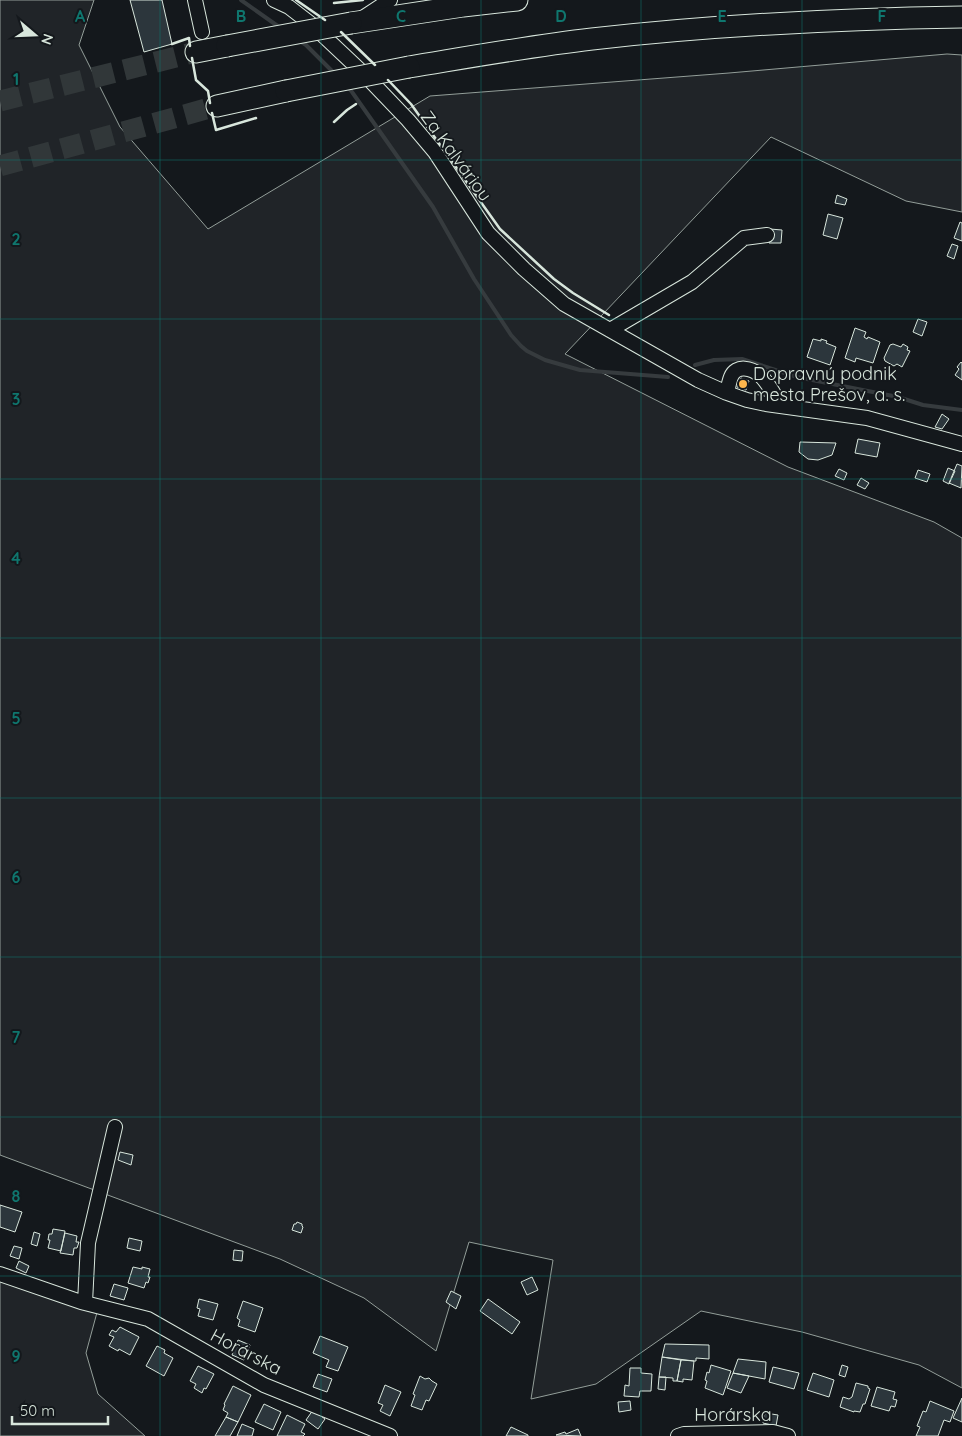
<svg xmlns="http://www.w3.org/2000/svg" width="962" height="1436" font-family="Quicksand,sans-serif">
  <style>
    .green { fill: #202428; stroke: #939e99 }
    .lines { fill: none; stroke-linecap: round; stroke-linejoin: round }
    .stream { stroke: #363b3e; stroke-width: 4 }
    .building { fill: #2c363c; stroke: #d8e6dc }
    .highway-tunnel { stroke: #313739; stroke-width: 21; stroke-dasharray: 21 11; stroke-linecap: butt }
    .minor-casing { stroke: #d8e6dc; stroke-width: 16 }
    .highway-casing { stroke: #d8e6dc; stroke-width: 23 }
    .minor { stroke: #14181c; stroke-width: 14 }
    .highway { stroke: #14181c; stroke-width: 21 }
    .highway-bridge-casing { stroke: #d8e6dc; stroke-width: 23; stroke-linecap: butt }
    .highway-bridge { stroke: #14181c; stroke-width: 21 }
    .wall { stroke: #d8e6dc; stroke-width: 2.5 }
    .grid { fill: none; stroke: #0f766e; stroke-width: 1; stroke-opacity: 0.55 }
    .poi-dot { fill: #ffb74d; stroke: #14181c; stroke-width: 2 }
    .labels { text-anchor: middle; stroke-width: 4; stroke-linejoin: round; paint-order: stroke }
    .street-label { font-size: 18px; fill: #d8e6dc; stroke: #14181c }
    .poi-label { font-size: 18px; fill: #d8e6dc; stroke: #14181c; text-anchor: start }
    .grid-label { font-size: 16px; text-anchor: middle; font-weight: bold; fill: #0f766e; stroke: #14181c; stroke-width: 4; stroke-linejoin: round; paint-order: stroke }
  </style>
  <rect width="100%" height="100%" fill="#14181c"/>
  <!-- green -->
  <path class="green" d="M0,0H94L79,45L120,127L208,229L430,96L729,73L947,54L962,55V212L906,201L771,137L565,354L788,467L934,522L962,538V1388L919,1365L802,1332L701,1311L596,1384L531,1399L553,1260L469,1242L436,1351L364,1298L280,1259L0,1155Z
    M0,1274L99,1305L86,1353L98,1394L145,1436H0Z"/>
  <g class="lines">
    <!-- stream -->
    <path class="stream" d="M241,0L282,29
      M298,40L306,45L335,74
      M347,86L352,92L433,207L474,279L511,335L521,346L527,351L545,360L580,370L668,377
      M695,365L714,360L742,359L797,377L898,397L923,405L962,410"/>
  </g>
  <!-- building -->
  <path class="building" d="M130,0H162L172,44L144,52Z
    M837,195L847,199L845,205L835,203Z
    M828,214L843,218L837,239L823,235Z
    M960,222L962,223V241L954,238Z
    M770,229L782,230L781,243H769Z
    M952,244L958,246L954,259L947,256Z
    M918,319L927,322L922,336L913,332Z
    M855,328L866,332L864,337L867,339L868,337L880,342L873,363L856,358L855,362L845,358Z
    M813,339L821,341V339L827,341L826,343L836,347L830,365L807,357Z
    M893,344L901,347L903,344L908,347L907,350L910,351L902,367L897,364L894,366L885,361L884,358L890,345Z
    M961,362L962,363V380L955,375L959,369L957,367Z
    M741,378L749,381L746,390L737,387Z
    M942,414L949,419L942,429L935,427Z
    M858,439L880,443L877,457L855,453Z
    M800,442L836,443L832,455L818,460L808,459L799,452Z
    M957,464L962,466L961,488L949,483Z
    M948,468L955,471L949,484L943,481Z
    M839,469L847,473L844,480L835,476Z
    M918,470L930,474L927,482L915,478Z
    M861,478L869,483L865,489L857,485Z
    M120,1152L133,1155L131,1165L118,1160Z
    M0,1205L22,1212L15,1232L0,1227Z
    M297,1222L302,1224V1226L303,1227L301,1233L292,1230L294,1224H296Z
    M53,1229L65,1231L61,1251L48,1248L50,1240H48L49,1234H52Z
    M34,1232L40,1234L37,1246L31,1244Z
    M65,1233L77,1236L76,1242H79L77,1248H74L73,1255L60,1253Z
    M129,1238L142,1241L140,1251L127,1248Z
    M14,1246L22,1248L19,1259L10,1256Z
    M234,1250L243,1251L242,1261L233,1260Z
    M19,1261L29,1266L26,1273L16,1268Z
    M133,1267L142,1269V1267L150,1269L148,1277H150L148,1283L146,1282L144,1288L128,1283Z
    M532,1277L538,1290L527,1295L521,1282Z
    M114,1284L128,1288L124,1300L110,1296Z
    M451,1291L461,1296L456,1309L446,1302Z
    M199,1299L218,1304L213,1320L198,1316L200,1309L197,1308Z
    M488,1299L520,1322L512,1334L480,1311Z
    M243,1301L263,1308L255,1332L238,1326L240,1320L237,1318Z
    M120,1327L139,1337L130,1355L119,1349L118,1351L109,1346L114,1337L109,1335L112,1330L116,1332Z
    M320,1336L348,1347L338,1371L326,1367L329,1360L313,1353Z
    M238,1340L250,1345L244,1360L232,1355Z
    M665,1344L709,1345V1359L696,1358V1361H694L662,1357Z
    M157,1346L165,1350L164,1353L173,1358L164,1376L146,1366Z
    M662,1357L681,1360L677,1381H673V1378L659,1377Z
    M738,1359L766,1362L765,1379L733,1373Z
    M681,1360L694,1361L692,1380L683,1379V1382L677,1381Z
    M711,1365L731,1371L723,1395L705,1388L707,1381L705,1380L707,1372L709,1373Z
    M842,1365L848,1367L845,1377L839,1375Z
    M198,1366L214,1374L206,1389L204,1388L202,1393L194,1388L196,1384L190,1381Z
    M773,1367L799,1373L794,1389L769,1382Z
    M630,1368H641V1373L652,1374L651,1391H640L639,1397L624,1396L625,1385L629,1386Z
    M733,1373L749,1376L741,1393L727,1388Z
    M813,1373L834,1380L829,1397L807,1390Z
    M318,1374L332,1379L327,1392L313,1387Z
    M420,1376L425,1379L429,1378L432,1381L437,1384L429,1401L426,1400L422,1410L411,1406L415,1395L413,1394Z
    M659,1377H666L665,1390L658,1389Z
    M856,1383L868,1386V1388L870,1389L865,1404H863L860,1412L854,1411V1412L840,1407L843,1397L849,1399L852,1397Z
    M385,1385L401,1392L390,1416L380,1411L383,1405L378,1403Z
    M233,1386L251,1395L238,1422L226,1417L228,1413L223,1410L225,1405L224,1404Z
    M877,1387L895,1392L893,1399L897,1400L895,1407L891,1406L889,1411L871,1406Z
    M962,1398V1422L953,1418Z
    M630,1401L631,1410L619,1412L618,1402Z
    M930,1401L954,1411L950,1422L944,1420L938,1436H916L920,1427L917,1426L923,1411L926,1412Z
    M264,1404L281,1412L273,1430L255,1422Z
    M313,1410L325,1419L318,1429L306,1420Z
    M765,1413L778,1415L776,1426L763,1423Z
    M287,1415L305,1424L301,1432L305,1434L303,1436H277Z
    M226,1417L238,1422L230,1436H215Z
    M242,1424L254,1429L252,1436H237Z
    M511,1427L528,1435V1436H506Z
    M578,1429L581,1436L556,1435L565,1432L566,1434Z"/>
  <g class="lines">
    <!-- highway-tunnel -->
    <path class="highway-tunnel" d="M0,101L196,52
      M0,166L217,106"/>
    <!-- minor casing -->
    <g class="minor-casing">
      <path id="minor" d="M195,0L202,32
        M274,0L289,7L311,24L363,73L408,120L435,152L488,233L524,269L564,304L698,380L727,393L747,400L766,404L867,418L962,444
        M361,19L390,0
        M610,330L692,282L744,238L767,235
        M727,393C728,388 729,382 731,377C736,364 752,368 761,376C769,384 775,396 781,406
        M0,1274L81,1302L148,1319L264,1385L390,1436
        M85,1303L88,1243L115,1127
        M678,1436L684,1434L773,1432L788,1436"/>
    </g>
    <!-- highway casing -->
    <g class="highway-casing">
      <path id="highway" d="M351,23L463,6L517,0
        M196,52L227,46
        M409,67C470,57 531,46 592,39C715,25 838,19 962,17
        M217,106L286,91"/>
    </g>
    <!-- minor -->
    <use href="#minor" class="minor"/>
    <!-- highway -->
    <use href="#highway" class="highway"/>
    <!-- highway-bridge casing -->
    <g class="highway-bridge-casing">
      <path id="highway-bridge" d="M227,46L351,23
        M286,91L409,67"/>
    </g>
    <!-- highway-bridge -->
    <use href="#highway-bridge" class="highway-bridge"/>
    <!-- wall -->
    <path class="wall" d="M296,0L325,20
      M334,3L363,0
      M341,32L375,65
      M172,44L189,38L190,46
      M192,58L196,80L208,91L210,103
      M388,80L411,104L500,229L554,279L573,293L609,315
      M212,113L216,130L256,118
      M334,122L347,110L356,104"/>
  </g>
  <!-- grid -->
  <path class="grid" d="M160,0V1436M321,0V1436M481,0V1436M641,0V1436M802,0V1436M0,160H962M0,319H962M0,479H962M0,638H962M0,798H962M0,957H962M0,1117H962M0,1276H962"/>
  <!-- markers -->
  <circle class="poi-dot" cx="743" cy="384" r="5"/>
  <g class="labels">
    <!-- street labels -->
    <g class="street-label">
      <text transform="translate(456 156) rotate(54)" y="6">Za Kalváriou</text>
      <text transform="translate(246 1352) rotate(28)" y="6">Horárska</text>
      <text x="733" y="1421">Horárska</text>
    </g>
    <!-- poi labels -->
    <g class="poi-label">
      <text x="753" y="380">Dopravný podnik<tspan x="753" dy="21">mesta Prešov, a. s.</tspan></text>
    </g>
  </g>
  <g class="grid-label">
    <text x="80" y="22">A</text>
    <text x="241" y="22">B</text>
    <text x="401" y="22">C</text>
    <text x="561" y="22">D</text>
    <text x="722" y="22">E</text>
    <text x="882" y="22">F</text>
    <text x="16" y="85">1</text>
    <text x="16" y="245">2</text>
    <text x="16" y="405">3</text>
    <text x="16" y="564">4</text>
    <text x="16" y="724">5</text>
    <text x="16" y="883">6</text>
    <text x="16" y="1043">7</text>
    <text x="16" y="1202">8</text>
    <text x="16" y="1362">9</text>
  </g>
  <!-- north arrow -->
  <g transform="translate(35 35) rotate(109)" stroke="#14181c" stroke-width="4" paint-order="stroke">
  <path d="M0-4L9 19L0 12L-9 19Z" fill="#d8e6dc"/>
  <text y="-8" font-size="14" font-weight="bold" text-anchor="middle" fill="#d8e6dc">N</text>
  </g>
  <!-- scale -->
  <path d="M12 1416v8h96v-8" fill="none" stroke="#d8e6dc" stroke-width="2.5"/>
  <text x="20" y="1416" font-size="15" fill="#d8e6dc" stroke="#14181c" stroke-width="4" paint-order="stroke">50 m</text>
</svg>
